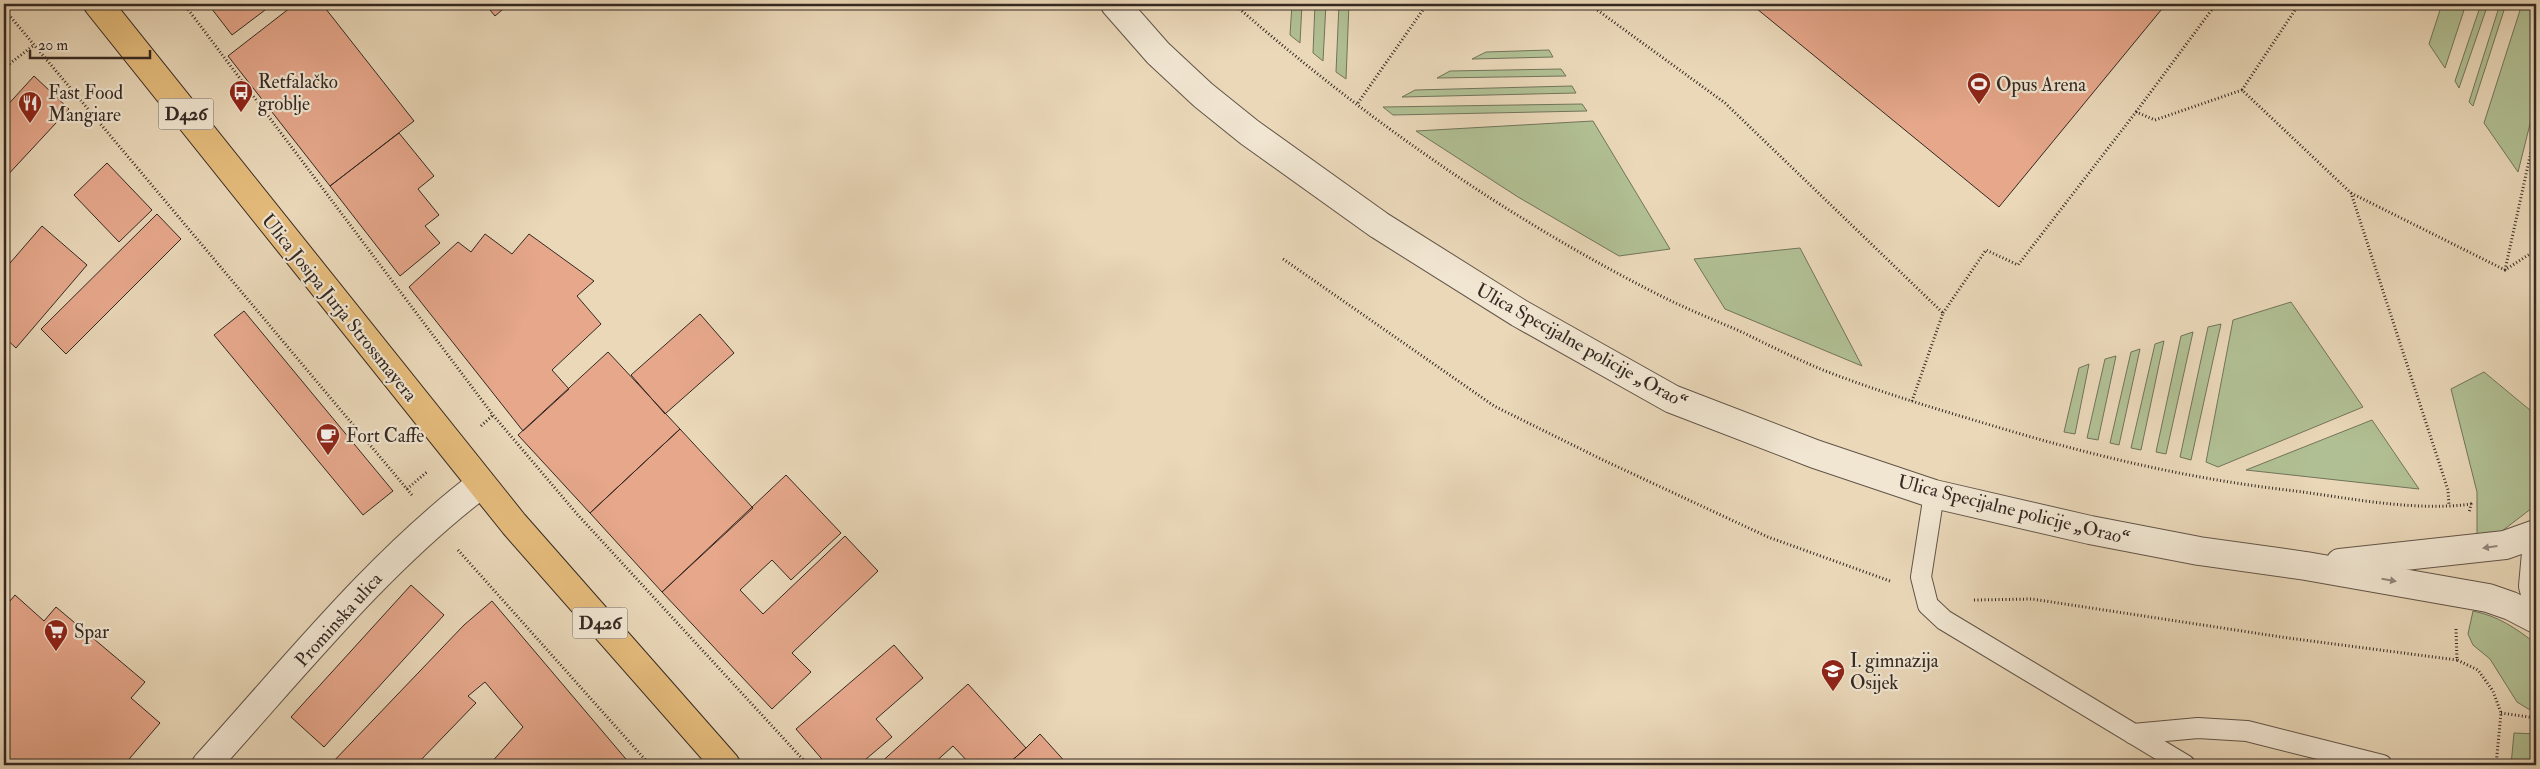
<svg xmlns="http://www.w3.org/2000/svg" width="2540" height="769" font-family="'IM FELL Double Pica',serif">
  <style>
    .green { fill: #b1c094; stroke: #72745b }
    .building { fill: #e6a78b; stroke: #342822 }
    .lines { fill: none; stroke-linecap: round; stroke-linejoin: round }
    .lane-casing { stroke: #625448; stroke-width: 22 }
    .street-casing { stroke: #625448; stroke-width: 30 }
    .primary-casing { stroke: #342822; stroke-width: 30 }
    .path { stroke: #342822; stroke-width: 3; stroke-dasharray: 1 2.5; stroke-linecap: butt }
    .lane { stroke: #f1e6d2; stroke-width: 20 }
    .street { stroke: #f1e6d2; stroke-width: 28 }
    .primary { stroke: #e5bc7c; stroke-width: 28 }
    .oneway { fill: #92877a }
    .labels { text-anchor: middle; stroke-width: 4.5; stroke-linejoin: round; paint-order: stroke }
    .shield { fill: #f1e6d2; stroke: #6d6157; stroke-width: 1 }
    .shield-label { font-size: 18px; font-weight: bold; fill: #342822 }
    .poi-label { font-size: 19px; fill: #342822; stroke: #f1e6d2; text-anchor: start }
    .street-label { font-size: 19px; fill: #342822; stroke: #f1e6d2 }
  </style>
  <rect width="100%" height="100%" fill="#ead8b9"/>
  <filter id="stains"><feTurbulence type="fractalNoise" baseFrequency=".004" numOctaves="4"/><feColorMatrix values="0 0 0 0 .2 0 0 0 0 .09 0 0 0 0 .02 0 0 0 .5 -.17"/></filter>
  <radialGradient id="worn" r=".72"><stop offset=".6" stop-color="#630" stop-opacity="0"/><stop offset="1" stop-color="#630" stop-opacity=".3"/></radialGradient>
  <!-- green -->
  <path class="green" d="M1292,4H1302L1300,43L1290,35Z
    M1315,4H1326L1323,61L1313,53Z
    M1339,4H1349L1346,79L1336,72Z
    M2442,4H2466L2445,68L2429,44Z
    M2481,4H2488L2459,88L2455,81Z
    M2500,4H2506L2473,106L2469,102Z
    M2522,4H2536V100L2518,172L2484,123Z
    M1549,50L1553,57L1472,59L1486,52Z
    M1561,69L1566,76L1437,78L1450,71Z
    M1572,86L1576,93L1402,97L1415,90Z
    M1582,104L1587,111L1393,115L1383,107Z
    M1593,121L1670,249L1619,256L1518,197L1416,131Z
    M1800,248L1862,366L1725,309L1694,259Z
    M2291,302L2363,407L2218,467L2206,462L2233,320Z
    M2221,324L2191,460L2180,457L2208,327Z
    M2193,332L2166,454L2156,452L2181,336Z
    M2164,341L2141,450L2131,448L2155,344Z
    M2140,349L2119,445L2110,443L2131,352Z
    M2116,356L2098,440L2087,438L2105,359Z
    M2089,364L2075,434L2064,432L2079,368Z
    M2484,372L2536,415V505L2502,531L2477,540V492L2451,389Z
    M2372,420L2419,489L2246,470Z
    M2473,611C2498,616 2516,628 2536,644V710H2530L2517,702L2490,659L2473,645L2468,634Z
    M2514,733L2536,734V765H2511Z"/>
  <!-- building -->
  <path class="building" d="M208,4H273L232,35Z
    M295,4H322L414,121L330,186L228,56Z
    M485,4H509L495,16Z
    M1751,4H2166L1999,207Z
    M34,76L69,109L4,179V109Z
    M399,133L434,176L418,189L439,215L425,226L440,243L400,276L330,186Z
    M107,163L152,210L119,242L74,195Z
    M157,214L181,239L66,354L41,329Z
    M42,226L87,265L16,348L4,337V270Z
    M485,234L512,254L529,234L594,281L577,296L601,324L552,370L569,389L523,431L409,287L458,242L471,252Z
    M244,311L393,491L363,515L214,335Z
    M700,314L734,353L665,414L631,375Z
    M608,352L680,429L590,513L518,435Z
    M680,429L753,508L662,592L590,513Z
    M786,475L841,533L791,580L772,560L740,590L763,614L845,536L878,571L792,653L811,672L772,709L662,592Z
    M411,585L444,615L324,747L291,717Z
    M15,595L44,621L56,607L145,682L131,698L160,723L124,765H4V608Z
    M492,601L631,765H489L523,727L485,682L468,696L476,703L416,765H330L464,625Z
    M894,645L923,678L876,719L892,737L859,765H827L796,729Z
    M968,684L1026,748L1007,765H971L953,746L932,765H878Z
    M1040,734L1068,765H1007L1026,748Z"/>
  <g class="lines">
    <!-- lane casing -->
    <g class="lane-casing">
      <path id="lane" d="M1934,494L1921,577L1928,605L1944,620L2185,765
        M2133,734L2198,728L2247,731L2382,765"/>
    </g>
    <!-- street casing -->
    <g class="street-casing">
      <path id="street" d="M1115,4L1158,53L1203,95L1249,132L1379,225L1519,313L1672,399L1815,454L1934,494L2090,530L2199,551L2306,566L2488,598L2511,606L2536,619
        M2536,553L2533,586L2536,597
        M2340,563L2505,545L2536,534
        M206,765C293,669 378,562 481,484"/>
    </g>
    <!-- primary casing -->
    <g class="primary-casing">
      <path id="primary" d="M98,4L514,524L726,765"/>
    </g>
    <!-- path -->
    <path class="path" d="M184,4L493,415L577,514L808,765
      M1234,4C1364,118 1508,219 1663,297C1689,310 1717,321 1744,333C1768,345 1793,357 1818,368C1873,390 1930,407 1987,424C2086,454 2184,478 2287,490C2346,497 2411,512 2471,504L2469,513
      M1589,4L1725,103L1943,313L1912,401
      M4,9L412,495
      M4,68L34,45
      M2242,90L2299,4
      M1358,103L1427,4
      M2136,112L2216,4
      M2351,193L2505,270L2536,250
      M1283,259L1494,406L1603,460L1768,537L1890,581
      M2505,270L2536,129
      M1943,313L1986,250L2018,265L2136,112L2155,120L2242,90L2351,193L2448,490L2449,506
      M481,426L493,415
      M407,489L428,471
      M458,550L650,765
      M1974,600L2032,599L2288,638L2457,660
      M2456,629L2457,660L2478,670L2493,691L2501,713L2496,765
      M2501,713L2536,718"/>
    <!-- lane -->
    <use href="#lane" class="lane"/>
    <!-- street -->
    <use href="#street" class="street"/>
    <!-- primary -->
    <use href="#primary" class="primary"/>
  </g>
  <!-- one-way arrows -->
  <defs><path id="oneway-solid" d="M-6-.8H1V-3.2L6.5 0L1 3.2V.8H-6Z" transform="scale(1.25)"/></defs>
  <g class="oneway">
    <use href="#oneway-solid" transform="translate(2490 547) rotate(172)"/>
    <use href="#oneway-solid" transform="translate(2389 580) rotate(10)"/>
  </g>
  <!-- icons -->
  <defs>
    <g id="stadium-pin" transform="scale(1.25)"><path d="M0 17L-7.5 6A9.5 9.5 0 1 1 7.5 6Z" fill="#8f2418" stroke="#f1e6d2"/><path d="M0-5a6.5 5 0 1 0 0 10a6.5 5 0 1 0 0-10ZM-3.5-1.8h7v3.6h-7Z" fill="#fff"/></g>
    <g id="bus-pin" transform="scale(1.25)"><path d="M0 17L-7.5 6A9.5 9.5 0 1 1 7.5 6Z" fill="#8f2418" stroke="#f1e6d2"/><path d="M-5-6H5V4H4V6H2V4H-2V6H-4V4H-5ZM-3.5-4V0h7V-4ZM-3.5 1.2v1.5H-2V1.2ZM2 1.2v1.5H3.5V1.2Z" fill="#fff"/></g>
    <g id="restaurant-pin" transform="scale(1.25)"><path d="M0 17L-7.5 6A9.5 9.5 0 1 1 7.5 6Z" fill="#8f2418" stroke="#f1e6d2"/><path d="M-5-6h1v4h1v-4h1v4h1v-4h1v5L-1.5 .5V6h-2V.5L-5-1ZM5-6V6H3V1.5H1.5Q1.5-4 5-6Z" fill="#fff"/></g>
    <g id="cafe-pin" transform="scale(1.25)"><path d="M0 17L-7.5 6A9.5 9.5 0 1 1 7.5 6Z" fill="#8f2418" stroke="#f1e6d2"/><path d="M-5.5-4.5H6V0H3Q3 3.5 0 3.5H-2.5Q-5.5 3.5-5.5 0ZM3-3.2v2h1.7v-2ZM-6 4.5H4V6H-6Z" fill="#fff"/></g>
    <g id="supermarket-pin" transform="scale(1.25)"><path d="M0 17L-7.5 6A9.5 9.5 0 1 1 7.5 6Z" fill="#8f2418" stroke="#f1e6d2"/><path d="M-6-5.5h2.5l.6 2H6L4.5 2H-2.5L-4.4-4H-6ZM-1.5 3.2a1.3 1.3 0 1 0 .1 0ZM3 3.2a1.3 1.3 0 1 0 .1 0Z" fill="#fff"/></g>
    <g id="school-pin" transform="scale(1.25)"><path d="M0 17L-7.5 6A9.5 9.5 0 1 1 7.5 6Z" fill="#8f2418" stroke="#f1e6d2"/><path d="M0-5L7-2L0 1L-7-2ZM-4 1L0 2.5L4 1V4Q0 6-4 4Z" fill="#fff"/></g>
  </defs>
  <g fill-rule="evenodd">
    <use href="#stadium-pin" x="1979" y="84"/>
    <use href="#bus-pin" x="241" y="92"/>
    <use href="#restaurant-pin" x="30" y="103"/>
    <use href="#cafe-pin" x="328" y="435"/>
    <use href="#supermarket-pin" x="56" y="631"/>
    <use href="#school-pin" x="1833" y="671"/>
  </g>
  <g class="labels">
    <!-- shield labels -->
    <g class="shield">
      <rect x="158.5" y="98.5" width="55" height="31" rx="4"/>
      <rect x="572.5" y="607.5" width="55" height="31" rx="4"/>
    </g>
    <g class="shield-label">
      <text x="186" y="120">D426</text>
      <text x="600" y="629">D426</text>
    </g>
    <!-- poi labels -->
    <g class="poi-label">
      <text x="258" y="88">Retfalačko<tspan x="258" dy="22">groblje</tspan></text>
      <text x="1996" y="91">Opus Arena</text>
      <text x="48" y="99">Fast Food<tspan x="48" dy="22">Mangiare</tspan></text>
      <text x="346" y="442">Fort Caffe</text>
      <text x="74" y="638">Spar</text>
      <text x="1850" y="667">I. gimnazija<tspan x="1850" dy="22">Osijek</tspan></text>
    </g>
    <!-- street labels -->
    <g class="street-label">
      <text transform="translate(340 307) rotate(51)" y="7">Ulica Josipa Jurja Strossmayera</text>
      <text transform="translate(1582 345) rotate(29)" y="7">Ulica Specijalne policije „Orao“</text>
      <text transform="translate(2014 509) rotate(14)" y="7">Ulica Specijalne policije „Orao“</text>
      <text transform="translate(338 619) rotate(-48)" y="7">Prominska ulica</text>
    </g>
  </g>
  <!-- margin -->
  <rect width="2540" height="769" fill="none" stroke="#ead8b9" stroke-width="20"/>
  <rect x="5" y="5" width="2530" height="759" fill="none" stroke="#342822" stroke-width="2.5"/>
  <rect x="10" y="10" width="2520" height="749" fill="none" stroke="#342822"/>
  <!-- scale -->
  <path d="M30 50v8h120v-8" fill="none" stroke="#342822" stroke-width="2.5"/>
  <text x="38" y="50" font-size="15" fill="#342822" stroke="#f1e6d2" stroke-width="4" paint-order="stroke">20 m</text>
  <rect width="100%" height="100%" filter="url(#stains)"/>
  <rect width="100%" height="100%" fill="url(#worn)"/>
</svg>
